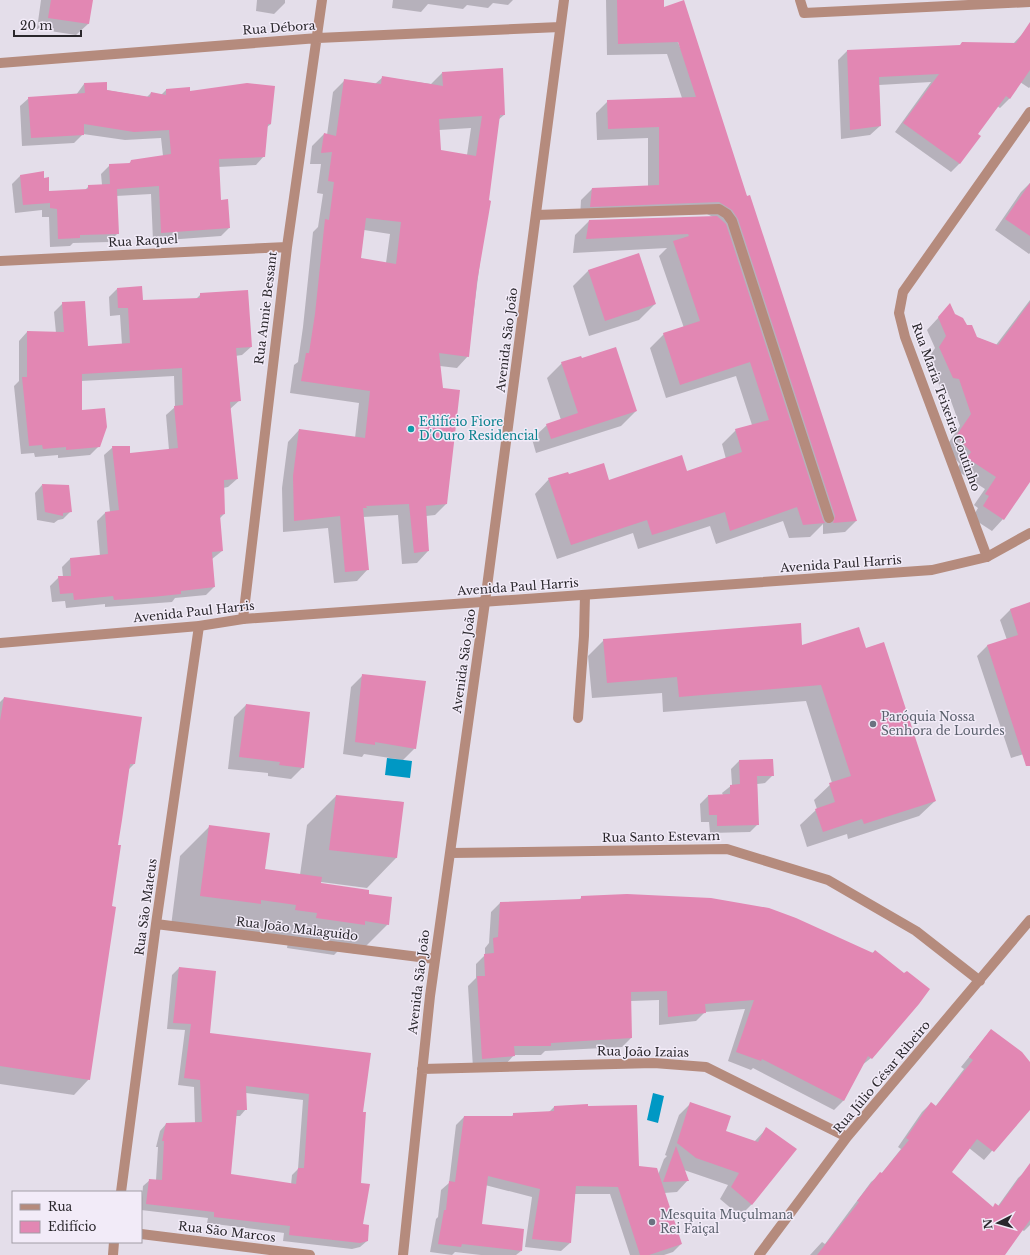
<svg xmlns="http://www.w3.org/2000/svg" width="1030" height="1255" font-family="'Libre Baskerville',serif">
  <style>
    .water { fill: #0098c4 }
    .shadow { fill: #0003; fill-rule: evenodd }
    .building { fill: #e287b3; fill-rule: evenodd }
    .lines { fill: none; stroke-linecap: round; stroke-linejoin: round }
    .service { stroke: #b58b7d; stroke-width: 10 }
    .minor { stroke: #b58b7d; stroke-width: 10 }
    .tertiary { stroke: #b58b7d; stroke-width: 10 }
    .culture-dot { fill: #0f9aa8; stroke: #f2ebf8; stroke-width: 1.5 }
    .worship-dot { fill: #6b7280; stroke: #f2ebf8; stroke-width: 1.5 }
    .labels { text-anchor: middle; stroke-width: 3; stroke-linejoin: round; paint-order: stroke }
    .street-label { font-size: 12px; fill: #2a272c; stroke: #f2ebf8 }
    .culture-label { font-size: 12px; fill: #0d838f; stroke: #f2ebf8; text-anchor: start }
    .worship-label { font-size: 12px; fill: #5b616d; stroke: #f2ebf8; text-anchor: start }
  </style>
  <rect width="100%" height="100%" fill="#e4deea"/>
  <!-- water -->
  <path class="water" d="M387,758L412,761L410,778L385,775Z
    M653,1093L664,1096L658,1123L647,1120Z"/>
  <!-- shadow -->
  <path class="shadow" d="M41,0H92L88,24L76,35L37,29Z
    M257,0H285V3L274,14L256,11Z
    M393,0H513L508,5L493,3L488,8L467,5L463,9L428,4L421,12L392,8Z
    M606,0H663V9L747,197H749L856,521L845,532L823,534V524L810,537L789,538L783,521L716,544L710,526L638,549L633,533L557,559L535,494L549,479L568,475L609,482L686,472L726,459L722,444L736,430L752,425L736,376L666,398L650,348L664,334L684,328L659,256L667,248L573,253L575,235L589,221L713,217L707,214L580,218L581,200L592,189L648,187V138L597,140L596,113L608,101L682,98L667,54L607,55Z
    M1025,31L1030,35V87L1029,88L1020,82L1009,99L1000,108L997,106L977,134L960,163L951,172L895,132L931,82L879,85L880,126L870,135L841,139L838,60L847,51L1013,44Z
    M442,73L504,115L498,120L468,356L457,368L440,366L447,503L435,515L426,516L428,551L417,563L402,564L398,515L363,517L368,569L357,581L334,583L328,528L283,532L282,488L288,442L299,430L355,438L359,403L290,393L294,365L298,362L303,327L313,232L318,227L323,194L317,193L321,164H310L312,146L324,134L327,135L333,92L345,80L375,84L383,77L431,84ZM471,128L467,155L440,151L439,130ZM364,230L390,234L386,263L360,259Z
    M84,84L106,90L147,97L151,93L161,95L166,90L189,92L271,124L267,127L264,156L256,165L218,167L220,201L229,228L221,236L153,241L151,194L116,196L118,233L109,242L73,243L70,246L50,247L49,217H42V210L15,213L12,184L20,176L43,179L49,192L84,191L89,186L102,185L101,174L110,165L128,164L132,161L163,156L161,138L125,140L83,134L74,143L22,146L20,106L29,98L76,95Z
    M1030,183V253L1029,254L995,230L1021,192Z
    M589,270L655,304L639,320L589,336L573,286Z
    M117,289L142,301L196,299L201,294L251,347L242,355L235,356L240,400L230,409L237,479L228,487L223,488L224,514L219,519L222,551L212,559L214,587L206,595L175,598L172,602L105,607V604L66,608L65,601L52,602L50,586L59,577H63L62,567L70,559L100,556L97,521L105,513L110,512L104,455L113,447L129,454L169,450L166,415L175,407L174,376L81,381V411L99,446L90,455L58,458V455L35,457L34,453L21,454L14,386L19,381V341L27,332L56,333L54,312L63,303L87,347L122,345L120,315L110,316L109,297Z
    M1030,300V479L1003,519L992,531L972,518L978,508L974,505L985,489L956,470L960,464L945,448L960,426L947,390L941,389L928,359L935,348L927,330L950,305L954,315L976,337L996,345Z
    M562,363L636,411L621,426L536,453L532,439L547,425L561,420L547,378Z
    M42,485L71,511L63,519L58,520L54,523L37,520L35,493Z
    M1030,603V752L1011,758L977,656L987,646L1007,640L1000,620L1010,610Z
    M604,640L865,649L935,801L919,816L848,839L847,834L807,847L800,825L817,809L814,800L832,783L806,701L663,712L662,693L592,698L588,656Z
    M363,675L415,748L403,760L364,754L362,757L343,754L351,687Z
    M4,698L134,764L128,770L117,846L89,1079L74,1095L0,1084V702Z
    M246,705L303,767L291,779L268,776V773L228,769L234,717Z
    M739,761L773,775L765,783L757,784L758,824L750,832L710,833L709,822H701L700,804L708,796L723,795L722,793L732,785L731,769Z
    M336,796L403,802L396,858L367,888L321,882L320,884L368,894L388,924L358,954L338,951L334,955L287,948L288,942L171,926L180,856L210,826L264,870L300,875L307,825Z
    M582,897L872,953L875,951L871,1058L861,1066L843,1101L834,1110L753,1068L751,1070L728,1061L745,1009L705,1012L696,1021L659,1025V1000L631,1001V1038L622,1047L545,1051L541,1055H514L505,1065L473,1068L468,986L476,978V964L485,955V948L489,943L491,912L500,903L578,901Z
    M179,968L209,1034L362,1113L360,1184L362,1225L367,1241L360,1247L352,1249L283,1241L284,1233L207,1223L208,1218L141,1210L143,1186L150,1180H156L158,1147H156L160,1131L166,1124L195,1123L194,1087L178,1085L185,1030L167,1029L172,975ZM246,1093L303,1100L298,1169L292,1175L291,1185L230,1175L236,1116H240L246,1109Z
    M991,1030L1030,1064V1107L984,1160L969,1148L951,1172L992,1208L998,1206L1018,1178L1027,1170L1030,1172V1225L1024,1231L1022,1230L1003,1255H810L822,1242L825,1244L871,1182L881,1174L901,1149L898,1147L922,1112L931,1103L935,1107L964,1069L961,1067Z
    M691,1103L724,1132L754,1142L766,1129L752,1204L740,1216L720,1199L728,1185L684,1170L688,1180L677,1192L664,1193L681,1244L673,1252L664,1255H630L610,1194H575L570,1243L561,1251L525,1247L532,1197L485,1185L480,1225L521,1251L516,1255H481L455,1252L452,1255L430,1252L436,1219L438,1217L441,1190L449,1183L456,1125L464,1117H511L514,1114L549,1112L554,1107L638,1167L658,1175L664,1159L667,1156L665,1155L679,1115Z"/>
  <!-- building -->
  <path class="building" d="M51,0H93L89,24L48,18Z
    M617,0H664V7L684,0L747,196L750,195L857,521L833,523L835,516L738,219L732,210L719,202L590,207L592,188L659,185V127L608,129L607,100L696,97L678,42L618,44Z
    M1030,22V70L1010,99L1006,96L978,134L981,136L960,164L903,123L939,74L879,77L881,126L850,130L847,50L960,45L962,42L1016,43Z
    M503,68L505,115H500L489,200L491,201L477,282L469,357L439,353L443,388L460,390L447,504L426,506L429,551L414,553L409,504L366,506L367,508H363L369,570L345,572L340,516L294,521L293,476L299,429L365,438L370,391L301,381L306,353H309L315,314L325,219L329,220L334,182L328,181L332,152L321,153L324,133L336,136L344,79L381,84L382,76L443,86L442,72ZM482,116L476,156L441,150L439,119ZM366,218L401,222L396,264L361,258Z
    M107,82V90L150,97L151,92L166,95V89L190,87V91L247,83L275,86L271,124H268L265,157L219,159L221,200L228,199L230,228L161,233L159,186L117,189L119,234L80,235V238L58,239L57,209L50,208V196V203L23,205L20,175L44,171V178L49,177V191L88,189V185L110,184L109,164L130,163L131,160L171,154L169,130L134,132L84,124V135L31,138L28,97L85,93L84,83Z
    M1030,183V236L1005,219Z
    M717,216L726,224L823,520L825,523L803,525L797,507L730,531L725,512L652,535L647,520L571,545L548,478L568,472L569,474L604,463L609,480L682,455L687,471L742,452L735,429L769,420L750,362L680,385L663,333L700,321L673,241L689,236L688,234L586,239L589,220Z
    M639,253L656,304L605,321L588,270Z
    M142,286L143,300L200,298V293L248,290L252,347L236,348L241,401L230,402L238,479L224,480L225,514L220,515L223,551L212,552L215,587L181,591V594L152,597L114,600L113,596L74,600L73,593L60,594L58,576H71L70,558L108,554L105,512L119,510L112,446H130V453L178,448L174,406L183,405L182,368L82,374V410L105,408L107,427L100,447L66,450V447L43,449L42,445L29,446L22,377H27V331L64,332L62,302L85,301L88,346L130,343L128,308H118L117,288Z
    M1030,302V482L1004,520L983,506L989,496L985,494L996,477L967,458L971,452L956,436L971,414L959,379L953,378L939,347L946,336L938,317L950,303L955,314L963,318L967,325H972L977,337L998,345Z
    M616,347L637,411L551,439L546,424L578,413L561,362L581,356L582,358Z
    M42,484L69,485L72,512L63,513V516L45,512Z
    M1030,602V766H1026L987,645L1018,635L1010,609Z
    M801,623L802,645L859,627L866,648L884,642L936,801L864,824L862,819L823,832L815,809L835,802L829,783L851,776L821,685L679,697L677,677L607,683L603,639Z
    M362,674L426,681L416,749L375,742V745L355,742Z
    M4,697L142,717L135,764H130L122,820L118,845H121L112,906L116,907L90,1080L0,1066V721Z
    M246,704L310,712L304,768L279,765L280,762L239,757Z
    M773,759L774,776H757L759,825L717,826V815H709L708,795L730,794V785L740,784L739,760Z
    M336,795L404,802L397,858L329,850Z
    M209,825L270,833L265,869L322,877L321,883L369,890V894L392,897L389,925L365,921V925L316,918L317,913L295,910L296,905L261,900V904L200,896Z
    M627,894L711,898L769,908L796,918L873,953L875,950L904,973L907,971L930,989L919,1004L872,1059L868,1056L844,1101L762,1059L761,1061L736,1052L754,1000L705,1004L706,1013L668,1017L667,991L631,992L632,1038L551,1043V1046H514L515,1056L482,1059L477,976H485L484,954L494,953L493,938L498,937L500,902L581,899V896Z
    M179,967L216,971L210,1033L371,1053L363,1112H366L361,1183L370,1184L363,1224L369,1225L368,1241L360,1243L289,1235L290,1226L214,1217V1212L146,1204L149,1179L162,1180L164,1141H162L166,1123L202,1122L200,1080L184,1078L191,1024L173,1023ZM246,1086L309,1094L304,1168H298L296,1184L231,1174L237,1110H247Z
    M991,1029L1022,1052L1030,1062V1110L994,1152L977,1139L952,1172L993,1207L995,1203L999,1206L1030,1163V1220L1005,1255H817L859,1202L857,1201L880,1172L882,1173L909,1140L906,1138L931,1102L936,1106L973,1060L969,1057Z
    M690,1102L731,1116L726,1131L758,1142L766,1127L797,1149L752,1205L731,1187L739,1173L696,1158L677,1143Z
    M588,1104V1106L637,1105L639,1166L657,1168L682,1244L649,1255H640L618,1187L576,1186L571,1243L532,1239L540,1189L488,1176L482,1224L524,1229L522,1251L462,1244L461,1247L438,1244L444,1210H446L449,1181L455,1182L464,1116H513V1113L554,1111V1106Z
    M676,1146L689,1181L663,1182Z"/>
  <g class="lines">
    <!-- service -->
    <path class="service" d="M536,215L719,209L727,214L732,221L829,518
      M578,718L584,636L585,595"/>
    <!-- minor -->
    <path class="minor" d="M800,0L804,13L1030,2
      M0,63L318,38L560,27
      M0,261L287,247
      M987,557L905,337L899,313L903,292L1030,112
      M243,619L287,247L322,0
      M450,853L727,849L828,880L916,931L980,981
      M156,924L435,959
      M422,1069L654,1063L706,1067L847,1137
      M121,1192L156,924L199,626
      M141,1234L310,1255
      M113,1255L114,1242
      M403,1255L430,996L485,602L564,0
      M759,1255L847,1137L1030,920"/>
    <!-- tertiary -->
    <path class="tertiary" d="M0,643L199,626L243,619L932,570L987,557L1030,533"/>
  </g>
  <!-- markers -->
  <circle class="culture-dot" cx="411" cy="429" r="4"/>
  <g class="worship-dot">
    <circle cx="873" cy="724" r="4"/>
    <circle cx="652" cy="1222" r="4"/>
  </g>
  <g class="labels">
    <!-- street labels -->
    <g class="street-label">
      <text transform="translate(279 28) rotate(-4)" y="4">Rua Débora</text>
      <text transform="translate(143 241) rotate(-3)" y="4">Rua Raquel</text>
      <text transform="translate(266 308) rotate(-83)" y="4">Rua Annie Bessant</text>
      <text transform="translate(507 340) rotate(-83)" y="4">Avenida São João</text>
      <text transform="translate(946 407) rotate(70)" y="4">Rua Maria Teixeira Coutinho</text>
      <text transform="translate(841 564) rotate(-4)" y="4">Avenida Paul Harris</text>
      <text transform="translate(518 587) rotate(-4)" y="4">Avenida Paul Harris</text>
      <text transform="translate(194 612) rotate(-6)" y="4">Avenida Paul Harris</text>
      <text transform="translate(464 661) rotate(-82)" y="4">Avenida São João</text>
      <text transform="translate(661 837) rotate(-1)" y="4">Rua Santo Estevam</text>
      <text transform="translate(146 907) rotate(-82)" y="4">Rua São Mateus</text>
      <text transform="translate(297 929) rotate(7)" y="4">Rua João Malaguido</text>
      <text transform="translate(419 982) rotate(-83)" y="4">Avenida São João</text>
      <text transform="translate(643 1052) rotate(1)" y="4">Rua João Izaias</text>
      <text transform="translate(882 1077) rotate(-50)" y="4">Rua Júlio César Ribeiro</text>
      <text transform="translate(227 1232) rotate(7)" y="4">Rua São Marcos</text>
    </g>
    <!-- culture labels -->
    <g class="culture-label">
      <text x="419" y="426">Edifício Fiore<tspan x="419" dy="14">D'Ouro Residencial</tspan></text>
    </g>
    <!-- worship labels -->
    <g class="worship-label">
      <text x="881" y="721">Paróquia Nossa<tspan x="881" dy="14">Senhora de Lourdes</tspan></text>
      <text x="660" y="1219">Mesquita Muçulmana<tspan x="660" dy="14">Rei Faiçal</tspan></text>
    </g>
  </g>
  <!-- legend -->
  <rect x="12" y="1191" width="130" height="52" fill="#f2ebf8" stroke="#a29da6"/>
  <rect x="20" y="1204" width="20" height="6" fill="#b58b7d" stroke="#a29da6"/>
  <text x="48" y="1211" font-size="12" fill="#2a272c">Rua</text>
  <rect x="20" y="1221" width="20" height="12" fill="#e287b3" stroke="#a29da6"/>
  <text x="48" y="1231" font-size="12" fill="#2a272c">Edifício</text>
  <!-- north arrow -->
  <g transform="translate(998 1223) rotate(264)" stroke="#f2ebf8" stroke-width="3" paint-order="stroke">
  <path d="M0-3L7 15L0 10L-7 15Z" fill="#2a272c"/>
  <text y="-6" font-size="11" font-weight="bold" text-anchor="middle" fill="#2a272c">N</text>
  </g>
  <!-- scale -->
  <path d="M14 30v6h67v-6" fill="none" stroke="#2a272c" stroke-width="2"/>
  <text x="20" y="30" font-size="12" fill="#2a272c" stroke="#f2ebf8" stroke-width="3" paint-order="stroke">20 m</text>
</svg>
